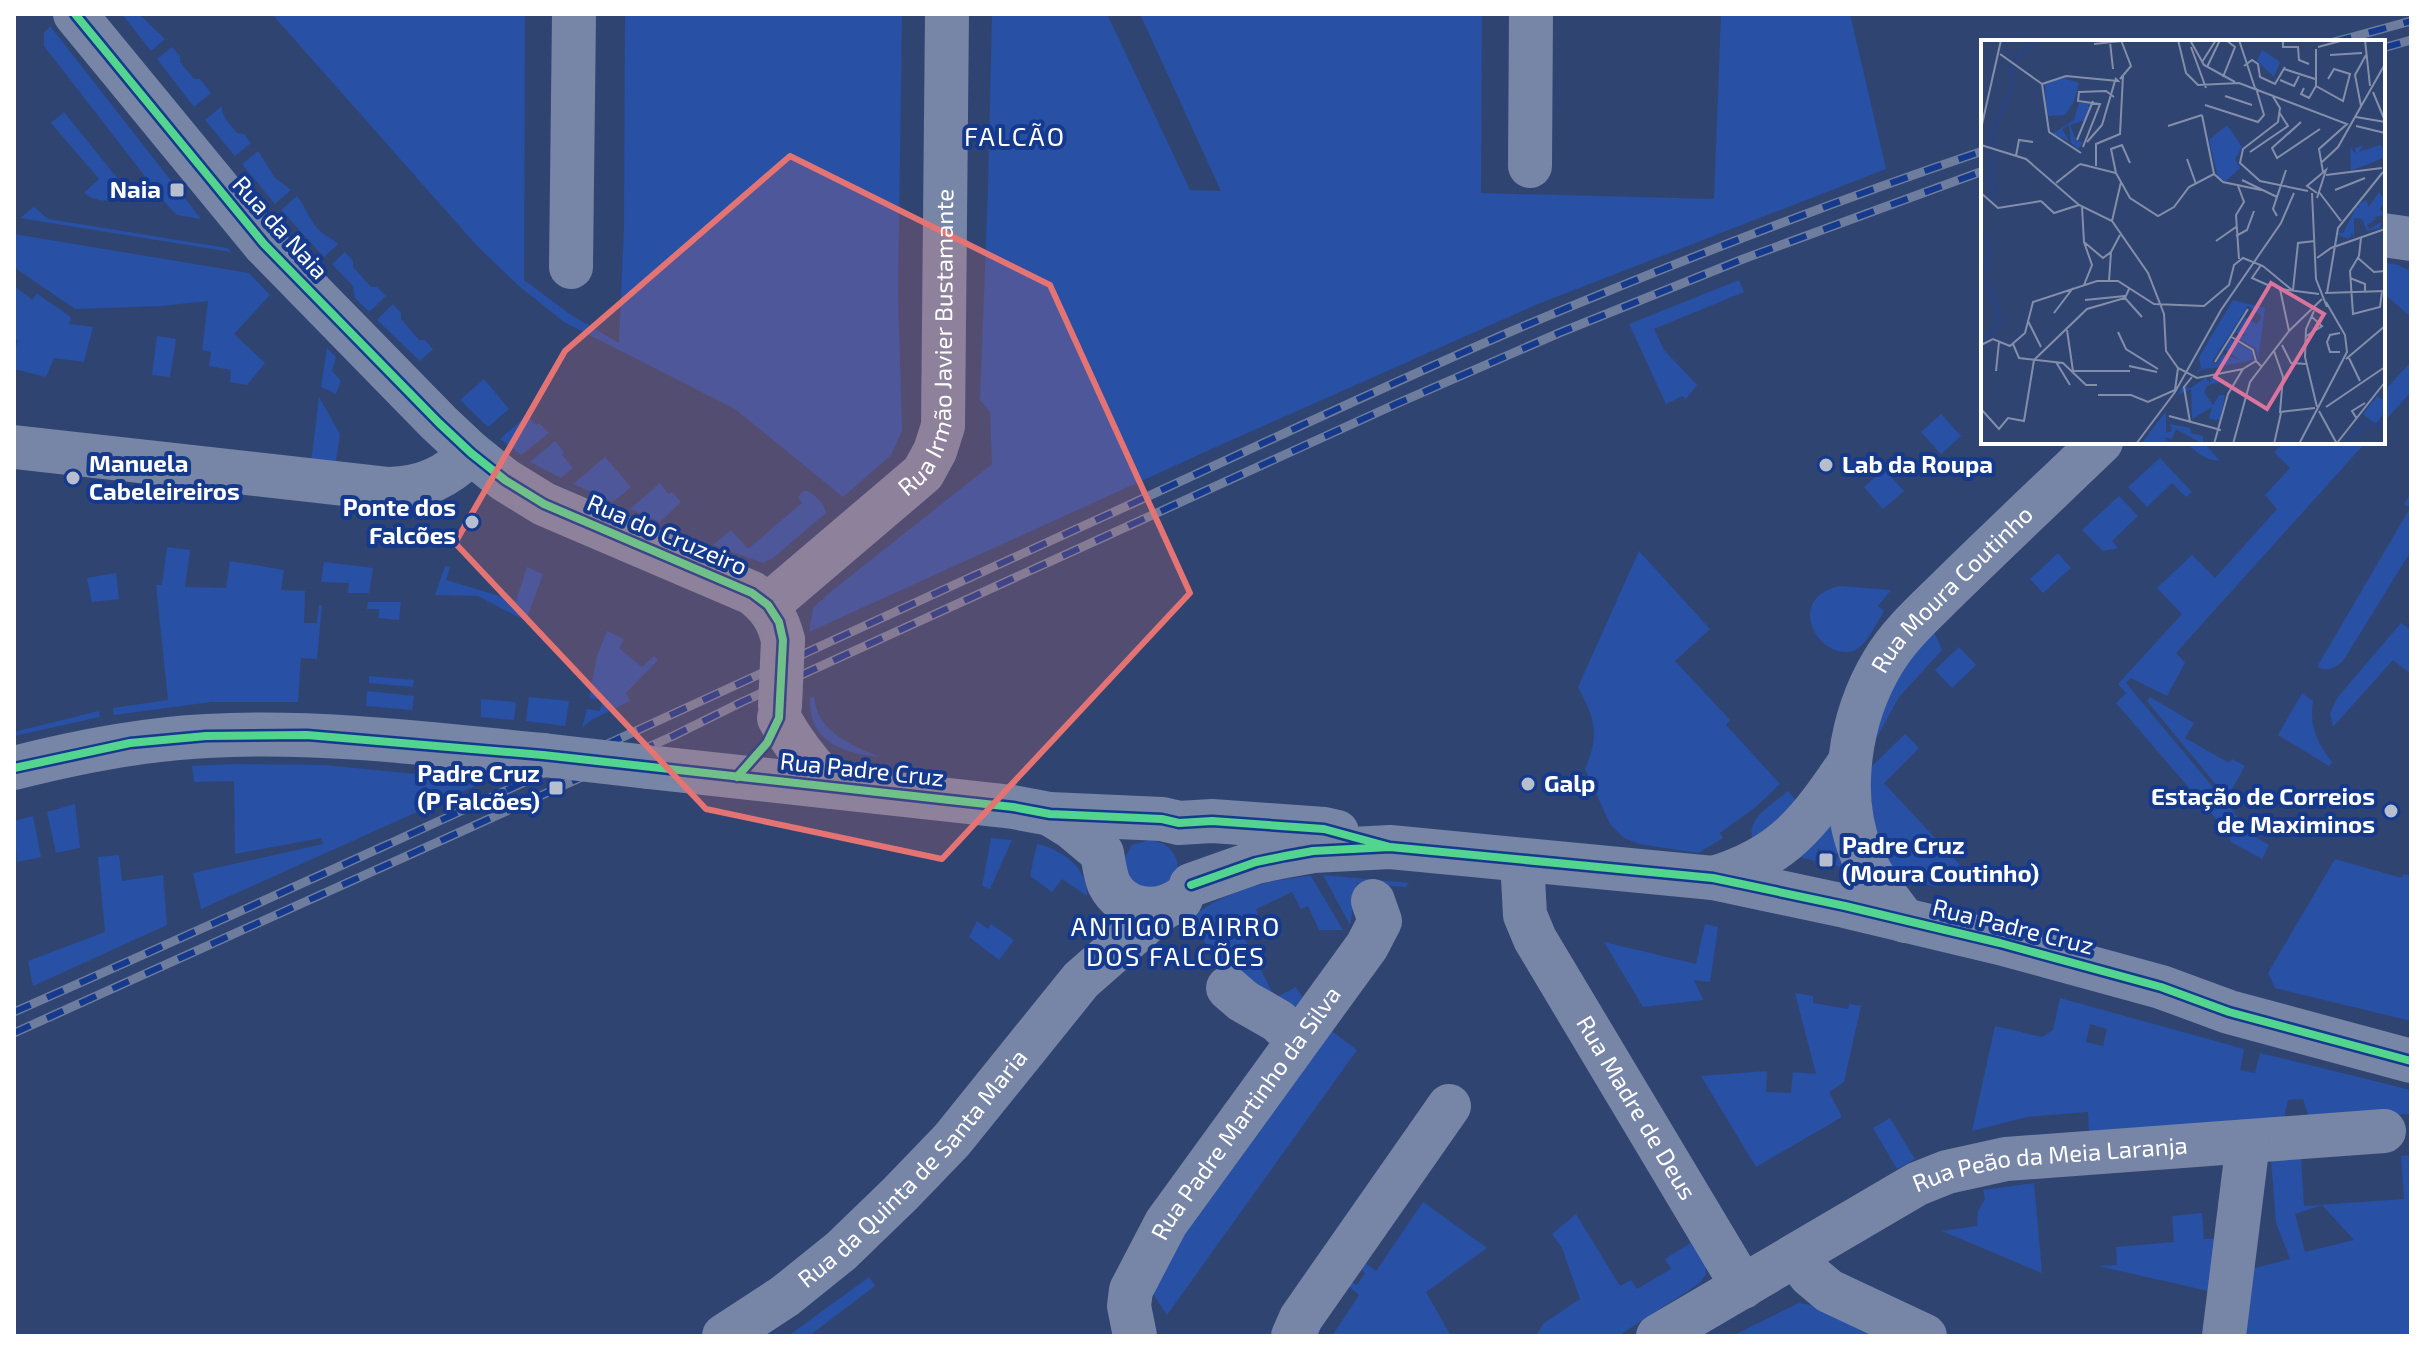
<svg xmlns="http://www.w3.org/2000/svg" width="2425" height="1350" font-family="'Exo 2',sans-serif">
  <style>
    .green { fill: #2850a4; fill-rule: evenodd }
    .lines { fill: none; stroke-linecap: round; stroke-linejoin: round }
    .minor { stroke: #7785a6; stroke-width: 44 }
    .rail-casing { stroke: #6e7d9d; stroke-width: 9 }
    .rail { stroke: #15398d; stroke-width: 6; stroke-dasharray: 18; stroke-linecap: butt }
    .minor-bridge { stroke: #7785a6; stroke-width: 44 }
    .cycleway-casing { stroke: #15398d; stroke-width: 13 }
    .cycleway { stroke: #53d58f; stroke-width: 8 }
    .marked { fill: #e47373; fill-opacity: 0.2; stroke: #e47373; stroke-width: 6; stroke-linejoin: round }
    .poi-dot { fill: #b7bece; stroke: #15398d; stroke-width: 3 }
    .labels { text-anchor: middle; stroke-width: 8; stroke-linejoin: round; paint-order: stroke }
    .poi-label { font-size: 24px; font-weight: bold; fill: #fff; stroke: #15398d; text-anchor: end }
    .street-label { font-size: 24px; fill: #fff; stroke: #15398d }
    .neighbourhood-label { font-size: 26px; letter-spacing: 2px; fill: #fff; stroke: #15398d }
    .inset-river { fill: none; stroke: #2a4481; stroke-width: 4 }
    .inset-road { fill: none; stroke: #838faa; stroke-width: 2 }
    .view { fill: #da749d; fill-opacity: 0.15; stroke: #da749d; stroke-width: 4 }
    .inset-edge { fill: none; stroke: #fff; stroke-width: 4 }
  </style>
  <rect width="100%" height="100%" fill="#304472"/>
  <!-- green -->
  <path class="green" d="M122,14H139L165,39L151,51Z
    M272,14H525L524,280L571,315L619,343L624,226L625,14H902L898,294L902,431L891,455L843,497L735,409L564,322L519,286L478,247Z
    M992,14H1107L1190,190L1221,191L1140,14H1482L1481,193L1714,199L1721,14H1850L1886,169L1538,304L1227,442L809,632L813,608L828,594L992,464L990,412L980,400L988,188Z
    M50,26L201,219L177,215L168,206L44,46V33Z
    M172,47L180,56V62L194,79H200L211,93L194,107L157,59Z
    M222,106C221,117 231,125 237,133L244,134L251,143L235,156L205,120Z
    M64,112L122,184L124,192L120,198C108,203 94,201 84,193L99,179L51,123Z
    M258,151L275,178L291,190L275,204L242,164Z
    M297,196C306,207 308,218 318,229C324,236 331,237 338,244L324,257L281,210Z
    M34,207L48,219L227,248L231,252L20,218Z
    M14,234L249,273L270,295L234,334L265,363L247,385L230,382L231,370L209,366L211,352L202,350L208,301L162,306L75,309L14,267Z
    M345,252L353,261V267L371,287H377L386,296L369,312L355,298L353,286L332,264Z
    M2383,262L2398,265L2411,271V317L2383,293Z
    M1739,280L1744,292L1654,329L1664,350L1697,385L1686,399L1682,396L1666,404L1629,324Z
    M14,286L33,300L36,293L71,317L69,324L93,327L84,362L54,358L46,377L14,369V352L18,340L14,339Z
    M393,304L401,313V319L419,340H425L433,349L420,361L377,320Z
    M157,336L176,339L170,377L152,375Z
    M327,348L336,357L332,371L341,381L336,394L321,387Z
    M2411,362V392L2383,423V392Z
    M484,379L509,409L488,427L460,400Z
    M319,397L340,434L336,461L311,463Z
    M1941,414L1961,436L1941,454L1921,432Z
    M527,415L536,425L539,423L549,433L521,455L500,439Z
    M555,441L564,452L562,455L573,468L561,478L530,462Z
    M2186,442H2203L2220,461C2204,460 2197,453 2186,442Z
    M2285,442H2366L2176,653L2185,663L2167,696L2131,678L2126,683L2238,817L2234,824L2269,845L2262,859L2231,842L2228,833L2116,703L2126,693L2118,684L2182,614L2157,588L2192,555L2215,578L2277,509L2265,495L2290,468L2274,452Z
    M605,457L631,487L613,502L573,484Z
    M2160,458L2192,492L2186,497L2172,483L2147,507L2128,487Z
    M1884,469L1904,491L1883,509L1864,487Z
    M660,483L668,494L672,492L681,502L660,522L630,509Z
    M803,491H808C817,497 824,503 826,513L773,558L763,563L713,545L731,530L748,549L802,503L798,497Z
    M2411,493V551L2343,661C2334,668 2329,672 2317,667L2410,508L2404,504Z
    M2119,496L2138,516L2112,541L2118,548L2103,551L2082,530Z
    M167,547L190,550L185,587L226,588L230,561L284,570L281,590L305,591L304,623H317L319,605H322L317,659L301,658L298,702H211L114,715L113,708L168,700L156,585H162Z
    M1639,551L1710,629L1675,661L1730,720L1726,725L1780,784L1757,806L1720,833L1723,838L1698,853L1639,844L1624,838L1610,824L1585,769C1600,734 1595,719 1578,687Z
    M2058,553L2071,568L2043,593L2030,579Z
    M324,562L373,568L369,593H348L349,583L321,582Z
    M445,566L450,567L446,580L516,601L527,567L543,574L526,621L478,596L435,595Z
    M116,573L119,599L92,602L87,578Z
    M1839,586L1891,590L1878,606L1884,611C1877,622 1866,647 1853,651C1821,661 1782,601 1839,586Z
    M368,602H401L399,620L379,618V609H367Z
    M2401,623L2411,630V674L2393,660L2333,727L2330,714L2337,698Z
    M1933,630L1942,650L1899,697L1875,741L1888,688Z
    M607,631L624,639L619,648L642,667L654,656L658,660L626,693L630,701L591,720L582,728L587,709L600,711L602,700L589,698L597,656Z
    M1959,647L1976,665L1952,688L1935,670Z
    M369,676L414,680L413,687L369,683Z
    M367,691L414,696L412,710L366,706Z
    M2302,693L2313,701C2309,725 2317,743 2332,762L2329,766L2278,735Z
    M814,696C817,732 850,744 879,757C843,753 808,742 810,698Z
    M529,697L569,701L565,726L526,721Z
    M2150,697L2194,723L2185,738L2229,763L2232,759L2245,766L2227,798L2147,701Z
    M481,699L516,702L514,720L481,717Z
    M99,711L100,717L14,736V732Z
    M1905,734L1919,748L1884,783L1960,865L1937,887L1896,877L1874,840L1870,768Z
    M234,764L325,765L486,781L201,909L193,873L323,844L321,838L235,854L234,781L194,782L192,766Z
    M1788,791L1799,804L1753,841C1745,818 1772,805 1788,791Z
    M75,804L80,848L56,853L47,812Z
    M1830,809L1857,869L1835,866L1838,854L1818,849L1815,861L1786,854Z
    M33,816L41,857L17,862L14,821Z
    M991,838L1012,840L990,889L982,886Z
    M1150,840C1171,843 1182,858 1176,879L1138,893L1122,862L1132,845Z
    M1037,844C1061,849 1089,868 1087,896L1062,879L1052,892L1030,876Z
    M119,855L122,881L163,875L167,925L33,986L28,961L105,932L98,857Z
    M2335,859L2402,878L2404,874L2411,876V1021L2275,988L2268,973Z
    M1323,875L1409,883L1406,887L1357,883L1350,925Z
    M1311,876L1343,930H1319L1308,906L1301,909L1292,892L1256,909L1260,920L1241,931L1275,998L1296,987L1302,997L1325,984L1294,1025L1220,969L1191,917C1229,890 1266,880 1311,876Z
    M977,921L988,929L991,924L1014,940L999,960L969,937Z
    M1705,924L1718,927L1710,982L1694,980L1703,1000L1643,1007L1604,942L1696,964Z
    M1795,993L1813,996V1003L1848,1009L1849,1004L1861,1006L1844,1082L1829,1092L1842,1117L1756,1167L1701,1076L1767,1071L1766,1092L1791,1093L1793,1072L1816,1074Z
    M2060,998L2244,1049L2240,1070L2255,1073L2260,1053L2411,1090V1114L2309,1117L2303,1099L2288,1100L2284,1119L2089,1133L2088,1112L2027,1117L1972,1131L1995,1026L2042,1037L2053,1030ZM2090,1024L2107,1029L2103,1046L2086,1042Z
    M1322,1024L1357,1050L1167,1315L1149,1288Z
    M1890,1118L1915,1159L1897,1169L1873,1128Z
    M2411,1155V1336H2238L2244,1271L2290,1259L2276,1223L2271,1159L2301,1158L2304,1206L2404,1199L2401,1156ZM2322,1205L2354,1240L2305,1252L2295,1214Z
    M2034,1183L2042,1273L1942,1231L1977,1226L1978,1211L1985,1199L1983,1190Z
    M1423,1202L1487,1248L1426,1292L1451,1336H1332L1359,1295L1346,1284L1349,1280L1357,1285L1365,1273L1358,1267L1362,1261L1376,1271Z
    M2202,1213L2204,1239L2224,1238L2217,1293L2098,1266L2117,1265L2116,1247L2174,1242L2172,1216Z
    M1576,1214L1620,1286L1631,1280L1637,1289L1671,1269L1665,1259L1698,1238L1704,1252L1706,1274L1700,1283L1618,1336H1536L1543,1324L1580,1299L1562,1248L1552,1234Z
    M869,1277L875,1286L809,1336H788Z
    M1799,1303L1816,1306L1882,1336H1732Z"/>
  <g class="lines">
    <!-- minor -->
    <g class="minor">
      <path d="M75,14L264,244L439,423L471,453L505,480L544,504L752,593C770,607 778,619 783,640"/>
      <path d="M1530,166L1531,14"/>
      <path d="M2383,235L2411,239"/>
      <path d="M571,267L574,14"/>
      <path d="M14,447L389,489C424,488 447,477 471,453"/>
      <path id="s1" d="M768,605L923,473L935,451L943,426L947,14"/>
      <path d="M779,718C794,745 810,766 832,787"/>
      <path d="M648,767L1013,807L1050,814L1162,819L1179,823L1212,821L1324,829L1337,832"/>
      <path d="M14,768C77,752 142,739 207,736C319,730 431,744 543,755"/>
      <path d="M1050,814L1071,827L1102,853C1104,864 1105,874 1109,884C1123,912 1157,915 1181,899"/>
      <path id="s2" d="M1522,860L1525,915L1535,939L1743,1287"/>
      <path d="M1713,878C1784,857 1809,822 1849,763"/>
      <path d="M1191,885L1256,862L1285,856L1313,851L1390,847L1713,878L1845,906L2000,943L2161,987L2229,1012L2411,1061"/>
      <path id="s3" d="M1905,921C1889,900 1872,879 1862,855C1837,794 1850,717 1883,662C1900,633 1928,609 1952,585C2001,537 2051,490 2101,442"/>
      <path d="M1228,988L1243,1001L1278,1021L1298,1040"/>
      <path d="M1796,1256L1810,1275L1829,1291L1925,1336"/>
      <path id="s4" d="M724,1336L785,1296L841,1251L900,1194L952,1140L1081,980L1162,909"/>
      <path id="s5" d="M1135,1336L1129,1306L1131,1290L1166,1223L1367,946L1380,921L1373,901"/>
      <path d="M1293,1336L1301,1318L1449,1106"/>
      <path id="s6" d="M1658,1336L1917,1184L1947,1172L2006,1159L2384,1131"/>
      <path d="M2224,1336L2248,1142"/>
    </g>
    <!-- rail casing -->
    <g class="rail-casing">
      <path id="rail" d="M2334,42L2411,21
        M2383,48L2411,40
        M14,1012C380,851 742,681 1105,516C1243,453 1379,388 1519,328C1671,264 1826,204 1983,151
        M14,1033L673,736L742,702L1396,404L1559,333L1743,259L1983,171"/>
    </g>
    <!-- rail -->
    <use href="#rail" class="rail"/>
    <!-- minor-bridge -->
    <path class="minor-bridge" d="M780,706L783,640
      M543,755L648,767"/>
    <!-- cycleway casing -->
    <g class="cycleway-casing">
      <path id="cycleway" d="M75,14L264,244L439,423L471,453L505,480L544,504L752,593L768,605L779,622L783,640L779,718L767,743L737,777
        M14,768L130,743L206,736L307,735L543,755L1013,807L1050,814L1162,819L1179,823L1212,821L1324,829L1390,847
        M1191,885L1256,862L1285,856L1313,851L1390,847L1713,878L1845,906L2000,943L2161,987L2229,1012L2411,1061"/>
    </g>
    <!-- cycleway -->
    <use href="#cycleway" class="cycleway"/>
  </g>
  <!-- marked area -->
  <path class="marked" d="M790,156L1050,285L1190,593L942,859L706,809L455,543L565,351Z"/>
  <!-- markers -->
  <g class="poi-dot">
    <rect x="169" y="182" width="16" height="16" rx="4"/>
    <circle cx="1826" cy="465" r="8"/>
    <circle cx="73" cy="478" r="8"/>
    <circle cx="472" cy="522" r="8"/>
    <circle cx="1528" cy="784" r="8"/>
    <rect x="548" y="780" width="16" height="16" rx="4"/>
    <circle cx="2391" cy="811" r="8"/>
    <rect x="1818" y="852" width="16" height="16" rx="4"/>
  </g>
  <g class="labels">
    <!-- poi labels -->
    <g class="poi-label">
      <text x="161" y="198">Naia</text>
      <text x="89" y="472" text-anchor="start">Manuela<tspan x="89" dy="28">Cabeleireiros</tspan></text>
      <text x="1842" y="473" text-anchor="start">Lab da Roupa</text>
      <text x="456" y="516">Ponte dos<tspan x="456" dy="28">Falcões</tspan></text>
      <text x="540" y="782">Padre Cruz<tspan x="540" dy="28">(P Falcões)</tspan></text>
      <text x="1544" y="792" text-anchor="start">Galp</text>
      <text x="2375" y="805">Estação de Correios<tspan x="2375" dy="28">de Maximinos</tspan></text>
      <text x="1842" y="854" text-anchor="start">Padre Cruz<tspan x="1842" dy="28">(Moura Coutinho)</tspan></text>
    </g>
    <!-- street labels -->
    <g class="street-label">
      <text transform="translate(280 228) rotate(48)" y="8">Rua da Naia</text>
      <text dy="8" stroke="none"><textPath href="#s1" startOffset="334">Rua Irmão Javier Bustamante</textPath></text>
      <text transform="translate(667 535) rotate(23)" y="8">Rua do Cruzeiro</text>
      <text dy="8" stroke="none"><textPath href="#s3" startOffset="380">Rua Moura Coutinho</textPath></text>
      <text transform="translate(862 770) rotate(6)" y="8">Rua Padre Cruz</text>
      <text transform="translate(2013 927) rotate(14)" y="8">Rua Padre Cruz</text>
      <text dy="8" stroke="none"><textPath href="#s2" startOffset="278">Rua Madre de Deus</textPath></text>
      <text dy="8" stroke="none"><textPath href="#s5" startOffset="258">Rua Padre Martinho da Silva</textPath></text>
      <text dy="8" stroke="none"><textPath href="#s4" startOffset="254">Rua da Quinta de Santa Maria</textPath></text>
      <text dy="8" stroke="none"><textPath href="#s6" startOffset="436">Rua Peão da Meia Laranja</textPath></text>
    </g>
    <!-- neighbourhood labels -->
    <g class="neighbourhood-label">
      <text x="1015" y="146">FALCÃO</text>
      <text x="1176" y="936">ANTIGO BAIRRO<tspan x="1176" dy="30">DOS FALCÕES</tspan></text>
    </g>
  </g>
  <!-- overview -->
  <g transform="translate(1981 40)">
    <rect width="404" height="404" fill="#304472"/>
    <path d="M281,10L299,22L293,37L276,21ZM83,38L98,43L93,61L84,75L65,76L64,43ZM98,63H109L104,80L89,85L96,102L97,101L102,102L97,109L90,103L88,85L81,89L88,101L71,94L93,80ZM246,85L261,107L254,119L259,128L245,141L237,138L228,100ZM382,105L378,112L399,105L404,109L402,118L370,131L369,107L375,114L374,108ZM398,152L404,160L399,169L403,175L390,178H396L386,185L388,189L400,182L399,188L386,191L381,179L373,178V198L371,193L368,199L359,196L355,192L362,193L376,166L380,169L377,165L385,160L388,167ZM252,260L284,268L277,320L275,309L253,296L269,295L255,293L264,277L276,284L281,276L267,266L231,322L235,324L242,314L261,321L244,310L250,299L272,312V320L217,331V337L216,330L230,328L220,329L218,317ZM225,337L229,343L230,337L241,342L227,345L223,352L232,365L238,355H244L239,379L234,380L228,378L231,367L211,379L210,349L197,355L201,347L210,348ZM396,356L404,361V371L395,384L382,374ZM185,371V393L191,391L189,384L209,388L210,393L222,396V404L195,389L191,399L183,397L189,404H160Z" fill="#2850a4"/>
    <path class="inset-river" d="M33,20L56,0M10,107L11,90L32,46L30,26M9,159L14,148L9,134L12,114M0,188L8,210L1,241L8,246L20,282L3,300M365,404L381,385L401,384"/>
    <path class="inset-road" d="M197,0L205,33L217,45L258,43L366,84L338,109L342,132M209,0L223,25L254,42M258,0L274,48M384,0L389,46M302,1V7H317L318,20L328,24M129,2L132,29M113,4L140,1M210,7L225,48M337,7L363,0M335,9V46L362,61L369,34L353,29L347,39M19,14L61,44M349,15L381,13M221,22L235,0M263,26L271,20L277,24L279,37L294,44L304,27M226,27L239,0M303,29L334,39M242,37L254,7L245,0M139,39L150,26L140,0M299,40L313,46L318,36M323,48L320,54L328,58L335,46M392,52L404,81M291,55L299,68L297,82L262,109L259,123L279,141L327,151M244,56L271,65M224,65L277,82L283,75L275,48M380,66L374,35L385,15M221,75L233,134M375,77L404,82M187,86L221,75M375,86L404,93M0,89L20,0M307,94L320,82L291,108L296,118L339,89M96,100L112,61M106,102L121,85L134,41M0,105L45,119L98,165L131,181L167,233L183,274L185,311L197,328L216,338L262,329M102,107L119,64L97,61L98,52L125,51L133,57M269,112L307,86L298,72M100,113L68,92L61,44L85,36L137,41L134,38M35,116L38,100L52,102M206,119L215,144M341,122L357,107L404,24M99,124L135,133L149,158L177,176L193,167L208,147L233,134M115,126V104L139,94L142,36M135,133L130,109L141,105L149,123M233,134L242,142L280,150M345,135L401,128M261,140L296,157M75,143L99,124M257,146L263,162L255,175L258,219M354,150L384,138M338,152L360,181M0,153L17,168L60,161M331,153L335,239L346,267M336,158L345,130L326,146L336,153M60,161L73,173L98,165M101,167L103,202L111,225L103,245M404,174V199M296,176L292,169L305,130M131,181L140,142M255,196L266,190L273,171M380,198L378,216L369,231L372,274L399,267L401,251M235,201L255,187M103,202L122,218L130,212M336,218L350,208L404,189M377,218L393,232L404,231M280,225L271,238L289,246M369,238L384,244V252M128,241L130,212L139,195M312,250L317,203L334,201M344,253L404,251M346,253L357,188L402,132M144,258L161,277M104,260L144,256M333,271L325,289L324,317L336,367M73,273L92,248M47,281L60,307M86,290L92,331M308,291L299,249L338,254M137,292L145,309L177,329M359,293L349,295L346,302L349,312H359M249,296L272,310L275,321M324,297L341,286L331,277M32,304L38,318L82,323L105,345H116M0,305L12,299L29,306L44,293L52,262L116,241H137L173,264L223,266L248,245L253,225L262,218L282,226L311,250M301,305L310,323L326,324M293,311L302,337L299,372L334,368M367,316L379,341M365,319L404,286M53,320L106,269L144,258L148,249M75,322L89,345M234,322L267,269M148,326L176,332M15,331L18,302M92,331H149M117,355H150L167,362L194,350L197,328M345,367L404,327M0,369L18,389L27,378L43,381L53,320M338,371L356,404M188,376L240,390M376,379L371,371L384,363M209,382L203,347L211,337M356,403L404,342M155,404L194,352L240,270L300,183L313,153M233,404L247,354L262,329L275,321L281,327M252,404L269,342L308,291L341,259M293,404L300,373M318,404L366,312L364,295L345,262"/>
    <path class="view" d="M290,243L343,274L286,369L234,337Z"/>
    <rect width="404" height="404" class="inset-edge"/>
  </g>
  <!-- border -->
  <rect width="2425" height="1350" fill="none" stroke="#ffffff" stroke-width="32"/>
</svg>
